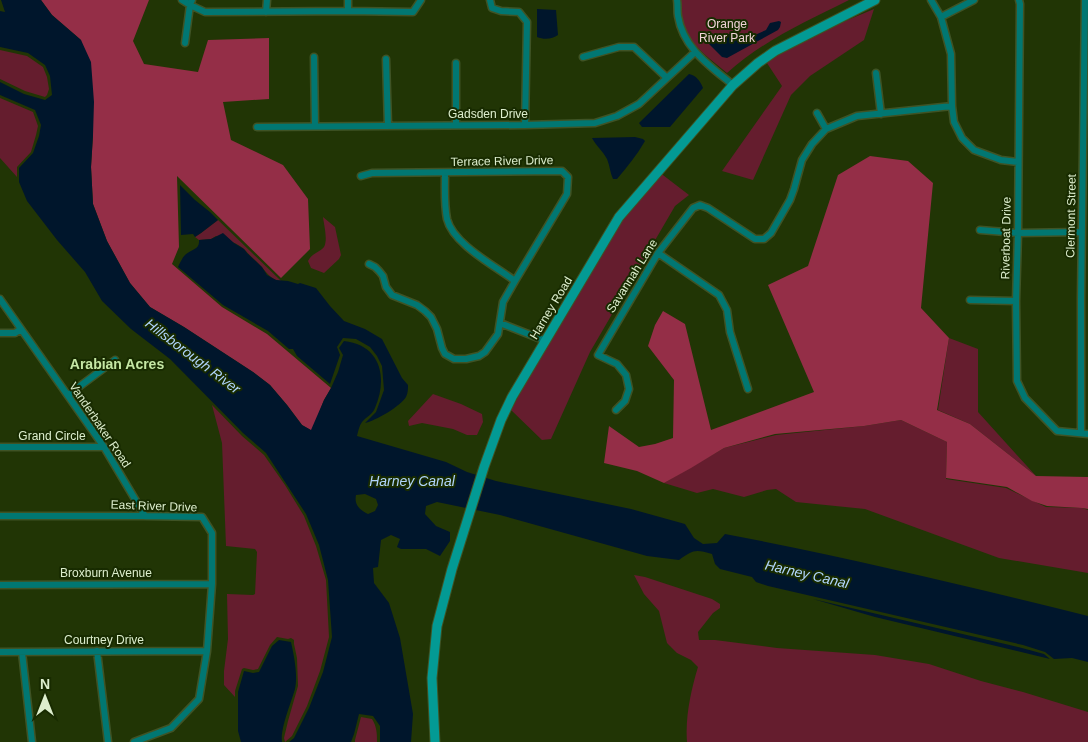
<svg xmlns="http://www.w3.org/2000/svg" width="1088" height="742" font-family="Arial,sans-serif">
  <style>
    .green { fill: #651d2e }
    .forest { fill: #942e47 }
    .water { fill: #00162c; fill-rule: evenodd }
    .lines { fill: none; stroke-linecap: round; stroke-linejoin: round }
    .street-casing { stroke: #3f5325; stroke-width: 9 }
    .secondary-casing { stroke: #3f5325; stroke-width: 11 }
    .street { stroke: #017772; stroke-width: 6 }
    .secondary { stroke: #039a94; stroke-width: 9 }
    .labels { text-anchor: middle; stroke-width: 4; stroke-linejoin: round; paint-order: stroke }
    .park-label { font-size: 12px; fill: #f0d2d6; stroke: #182b00 }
    .street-label { font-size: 12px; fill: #ddeecd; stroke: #182b00 }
    .water-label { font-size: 14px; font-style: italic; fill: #b1d5fc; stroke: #182b00 }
    .neighbourhood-label { font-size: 14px; font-weight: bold; fill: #c5e7a4; stroke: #182b00 }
  </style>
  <rect width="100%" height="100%" fill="#213505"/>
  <!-- green -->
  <path class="green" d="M680,0H849C805,22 764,40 727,73C713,61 694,48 685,31C680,22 680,10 680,0Z
    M874,9L864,40L810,76L791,95L753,180L722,171L782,86L765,60L793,43Z
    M0,50L27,56L43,67L47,77L49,89L47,95L45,97L25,91L0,79Z
    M0,98L33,112L38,126L36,135L31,152L17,167V177L0,158Z
    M659,172L689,195L675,206L590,352L551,439L542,440L511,410L552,334L613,229Z
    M323,217L335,227L341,255L339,259L324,273L311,268L308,261C312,253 319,253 324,247C328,240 324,225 323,217Z
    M218,220L280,280L281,281C270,280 266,271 259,264C254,259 249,255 245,250C238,243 225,239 216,236L211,239L199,240L195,237L201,233Z
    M949,338L978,349V412L1036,476L970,424L938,410Z
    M433,394L461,404L482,414L483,422L477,435H467L453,429L422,423L409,426L408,421Z
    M212,405L242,436L264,455L285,485L304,516L316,546L326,580L329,637L320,671L307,706L292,736L285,742L284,738L288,721L298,686L297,658L294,644V640L291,638L288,639L277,637L270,645L258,669L253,670L244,668L242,669L235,691V697L224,685V671L228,639L227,594L253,595L255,594L257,552L255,549L226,546L222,443Z
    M901,420L947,442L946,479L1006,488L1046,507L1082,508L1088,510V573L999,558L865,509L796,502L776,489L767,490L744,497L713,489L697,493L664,483L724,448L776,435L864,426Z
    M634,575L645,577L712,599L720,604V608L713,613L698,632L699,640H715L777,648L875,655L929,664L981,681L1023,692L1088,712V742H687C685,717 691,690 698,667L691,660L677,653L667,643L659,611L644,594Z
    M361,717L372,719C377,727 377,734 377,742H355V740Z"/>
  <!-- forest -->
  <path class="forest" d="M41,0H149L133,41L144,64L198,72L208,40L269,38V99L223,102L231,140L283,165L308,199L310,249L281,278L177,176L179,247L172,264L222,307L267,334L331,388L324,400L312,431L302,425L287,405L270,385L253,372L184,327L150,307L130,283L107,241L93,204L91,167L93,135L81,40L52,15Z
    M870,156L908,161L933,183L921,308L949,338L937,410L970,424L1036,476L1088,477V509L1082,508L1047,506L1032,501L1007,487L946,478L947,442L901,420L864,426L775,434L724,448L691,468L664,483L637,471L604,463L609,426L639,447L655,444L673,438L674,380L648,346L655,325L663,311L685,324L711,430L814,392L768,285L808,266L838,175Z"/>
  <!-- water -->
  <path class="water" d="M1,0H41L52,15L81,40L91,62L94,102L93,135L91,167L93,204L107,241L130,283L150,307L184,327L253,372L270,385L287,405L302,425L311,430L324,400L331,388L338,372L343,355L339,348L344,341C381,345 388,378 375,408C373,414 366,417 362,422C359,426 358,432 357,436L446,462L467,472L496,481L631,509L685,524L694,538L703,544L717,543L725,534C847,557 967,586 1088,616V662L1072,658L1054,659L1045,652L1023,645L768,586L756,582L752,577L720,569L715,564L712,554C695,549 693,550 679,560L647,556L500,515L437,502L426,506L425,514L436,526L450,532V541L440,556L426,549H401L397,547L400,539L391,535L381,540L378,567L373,568L374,583L389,603L400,638L413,714L411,742H380V726L373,716L359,714L354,734L351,742H289L294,738L309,708L323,672L332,637L328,580L319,545L306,514L266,453L243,433L170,359L131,329L102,301L85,272L57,240L27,201L19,182V168L33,153L39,136L41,125L35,110L0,95V82L24,94L45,100L52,95L50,76L45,65L28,53L0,47V11L5,12ZM365,494L376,499L378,505L375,511L368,514C360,510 354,505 356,495Z
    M537,9L556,10L558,35C553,39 544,40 537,37Z
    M779,21L781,22L780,27L778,30L727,58L722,57L703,38L705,35L719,34H735L748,38L766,30L770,23Z
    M689,74C696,75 701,82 703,88L670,127H642L639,123Z
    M635,137L643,139L645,141C637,155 627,167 617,179H613C610,173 610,166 607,159C603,151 596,146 592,138Z
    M180,185L195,200L210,212L218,220L201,233L195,237L193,234L181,235Z
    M223,233L234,243L244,249L247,253L262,267L267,275L276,280L288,281L298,284L300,283L316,288L330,306L344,321L365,329L382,339L402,378L408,385C408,389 408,393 406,397C401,406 375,421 365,423L376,412L384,390L382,366L377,356L370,347L356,339L343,338L337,347L340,355L330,384L297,356L293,349H289L268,331L223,305L178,267C180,263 182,258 185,255C191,249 200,250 199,240L211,239Z
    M813,599L1022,648L1044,654L1050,659L875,617Z
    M279,640L291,642C294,656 298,675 295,689C291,703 280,729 282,742H241L238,731V692L244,671L253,673L259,672L272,646Z"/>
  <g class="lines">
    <!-- street casing -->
    <g class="street-casing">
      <path id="street" d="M182,0L190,5L205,12L348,11L413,12L421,0
        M490,0L492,8L501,11L519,12L527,22L525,125
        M677,0C678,5 677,11 678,16C683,48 710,66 733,85
        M931,0L941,17L951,54L952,106L954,122L962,138L974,150L1001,160L1018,162
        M1019,0L1020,4L1018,233L1016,301L1017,381L1025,398L1057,431L1088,434
        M348,11V0
        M266,12L267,0
        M941,17L974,0
        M185,43L190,5L192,0
        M314,57L315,126
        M583,57L619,47H634L667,78
        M386,59L388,126
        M456,63V125
        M876,73L881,114
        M817,113L826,129
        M257,127L525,125L595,123L617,116L639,104L695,52
        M445,173C445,188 444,204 447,219C453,244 495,266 515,281
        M361,176L372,173L562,171L568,177L567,194L515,281L503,302L498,334L485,352L479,356L466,359H454L445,354L442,348L437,329L431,317L425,311L417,305L392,295L386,287L383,276L379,271L375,267L369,264
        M980,230L1018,233L1082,232
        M658,253L719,295L727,310L730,332L748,389
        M0,299L104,447L145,516
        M970,300L1016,301
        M500,323L546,341
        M0,333H15L21,329
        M68,395L115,360
        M616,410L625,401L629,389L626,375L617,364L598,355L658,253L693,208L700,205L708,208L755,239H764L771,233L790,200L794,189L802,160L812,144L826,129L857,116L952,106
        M1081,433V299L1085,0
        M0,447H104
        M0,516H145L202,517L212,533V584L207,651L199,699L171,728L134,742
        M0,585L212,584
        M97,651L108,742
        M0,652L207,651
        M22,652L32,742"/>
    </g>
    <!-- secondary casing -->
    <g class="secondary-casing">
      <path id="secondary" d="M435,742L432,678L437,626L452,569L484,467L501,420L512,397L619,217L733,85L758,63L775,51L875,0"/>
    </g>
    <!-- street -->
    <use href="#street" class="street"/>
    <!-- secondary -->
    <use href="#secondary" class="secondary"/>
  </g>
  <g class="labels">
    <!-- park labels -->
    <g class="park-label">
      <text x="727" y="28">Orange<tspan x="727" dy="14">River Park</tspan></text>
    </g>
    <!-- street labels -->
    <g class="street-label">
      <text x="488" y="118">Gadsden Drive</text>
      <text transform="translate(502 161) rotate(-1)" y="4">Terrace River Drive</text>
      <text transform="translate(1071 216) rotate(-89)" y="4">Clermont Street</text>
      <text transform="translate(1006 238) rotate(-89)" y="4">Riverboat Drive</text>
      <text transform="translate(632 276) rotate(-58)" y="4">Savannah Lane</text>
      <text transform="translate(551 308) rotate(-59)" y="4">Harney Road</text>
      <text transform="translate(100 425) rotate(56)" y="4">Vanderbaker Road</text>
      <text x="52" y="440">Grand Circle</text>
      <text transform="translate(154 506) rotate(2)" y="4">East River Drive</text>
      <text x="106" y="577">Broxburn Avenue</text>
      <text x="104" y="644">Courtney Drive</text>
    </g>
    <!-- water labels -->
    <g class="water-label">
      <text transform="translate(193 356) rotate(37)" y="5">Hillsborough River</text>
      <text x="412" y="486">Harney Canal</text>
      <text transform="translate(807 574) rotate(13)" y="5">Harney Canal</text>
    </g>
    <!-- neighbourhood labels -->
    <g class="neighbourhood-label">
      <text x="117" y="369">Arabian Acres</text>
    </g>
  </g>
  <!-- north arrow -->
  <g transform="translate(45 697)" stroke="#182b00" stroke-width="4" paint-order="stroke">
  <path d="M0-4L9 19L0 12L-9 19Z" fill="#ddeecd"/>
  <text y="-8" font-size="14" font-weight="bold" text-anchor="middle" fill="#ddeecd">N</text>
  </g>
</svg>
